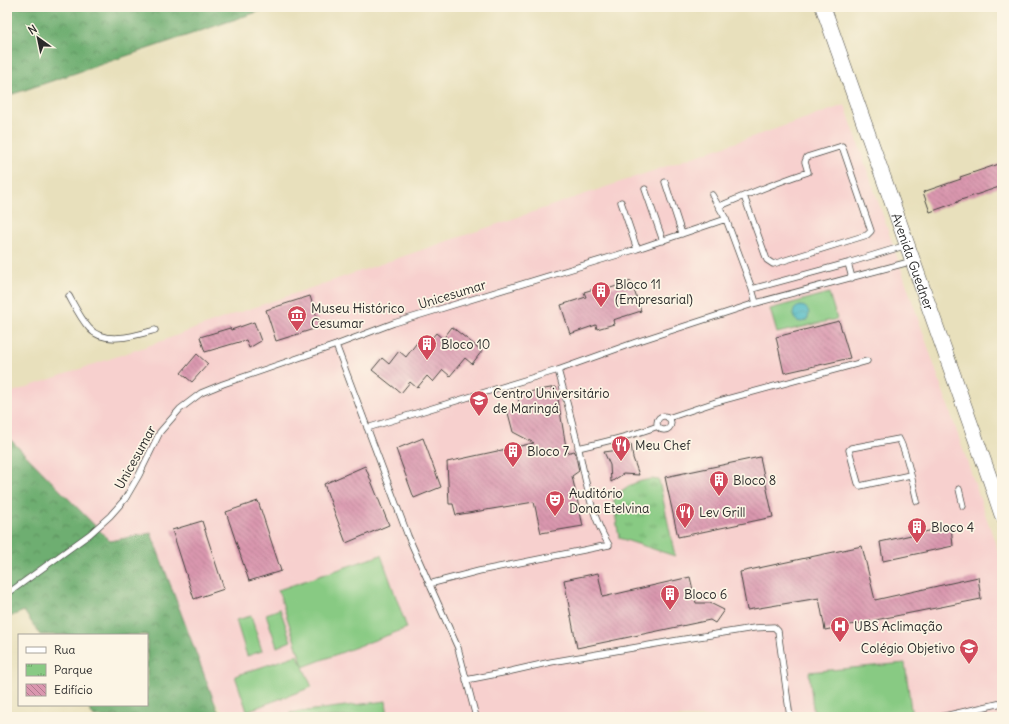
<svg xmlns="http://www.w3.org/2000/svg" width="1009" height="724" font-family="Delius,sans-serif">
  <style>
    .built { fill: #f7d0ce }
    .forest { fill: url(#forest-crowns); stroke: #4c6c4e }
    .park { fill: url(#park-tufts); stroke: #5a7a57 }
    .garden { fill: #88ca83; stroke: #5a7a57 }
    .water { fill: url(#water-waves); stroke: #3a7277 }
    .building { fill: url(#building-back-hatch) }
    .lines { fill: none; stroke-linecap: round; stroke-linejoin: round }
    .lane-casing { stroke: #474641; stroke-width: 7 }
    .secondary-casing { stroke: #474641; stroke-width: 16 }
    .lane { stroke: #fff; stroke-width: 5.5 }
    .secondary { stroke: #fff; stroke-width: 15 }
    .labels { text-anchor: middle; stroke-width: 3.5; stroke-linejoin: round; paint-order: stroke }
    .street-label { font-size: 13px; fill: #2b2b2b; stroke: #fcf5e5 }
    .poi-label { font-size: 13px; fill: #2b2b2b; stroke: #fcf5e5; text-anchor: start }
  </style>
  <defs>
    <pattern id="forest-crowns" width="20" height="18" patternUnits="userSpaceOnUse"><rect width="20" height="18" fill="#6eae71"/><path d="M2 6a3 3 0 1 1 6 0M12 15a3 3 0 1 1 6 0" fill="none" stroke="#5b8e5d"/></pattern>
    <pattern id="park-tufts" width="24" height="20" patternUnits="userSpaceOnUse"><rect width="24" height="20" fill="#88ca83"/><path d="M3 7l-1-3M5 7V3M7 7l1-3M15 17l-1-3M17 17v-4M19 17l1-3" fill="none" stroke="#6fa46b"/></pattern>
    <pattern id="water-waves" width="16" height="10" patternUnits="userSpaceOnUse"><rect width="16" height="10" fill="#4ab8c3"/><path d="M0 5q4-4 8 0t8 0" fill="none" stroke="#3e969f"/></pattern>
    <pattern id="building-back-hatch" width="6" height="6" patternUnits="userSpaceOnUse"><rect width="6" height="6" fill="#da97af"/><path d="M-1 5l2 2M0 0l6 6M5-1l2 2" fill="none" stroke="#b17b8f"/></pattern>
  </defs>
  <rect width="100%" height="100%" fill="#fcf5e5"/>
  <filter id="ink" filterUnits="userSpaceOnUse"><feTurbulence type="fractalNoise" baseFrequency=".025" numOctaves="2"/><feDisplacementMap in="SourceGraphic" scale="8" xChannelSelector="R" yChannelSelector="G"/><feConvolveMatrix kernelMatrix="1 2 1 2 8 2 1 2 1" color-interpolation-filters="sRGB"/></filter>
  <filter id="wash" filterUnits="userSpaceOnUse"><feTurbulence type="fractalNoise" baseFrequency=".012" numOctaves="4" result="noise"/><feDisplacementMap in="SourceGraphic" scale="16" xChannelSelector="R" yChannelSelector="G"/><feGaussianBlur stdDeviation="0.9" result="paint"/><feColorMatrix in="noise" values="0 0 0 0 0 0 0 0 0 0 0 0 0 0 0 0 0 1.4 0 .05"/><feComposite in="paint" operator="in"/></filter>
  <g filter="url(#wash)">
    <rect width="100%" height="100%" fill="#e8e0bc"/>
    <!-- built -->
    <path class="built" d="M845,105L1002,563V717H227L90,534L7,440V394L159,342L226,317Z"/>
    <!-- forest -->
    <path class="forest" d="M7,7H272L7,96Z
      M7,436L110,541L151,533L217,709L223,717H94L87,705H147V635H40L24,611L7,618Z"/>
    <!-- park -->
    <path class="park" d="M652,479L659,480L675,556L619,538L614,506V498C625,486 636,481 652,479Z"/>
    <!-- garden -->
    <path class="garden" d="M829,293L837,319L777,333L770,309Z
      M381,555L407,628L303,667L312,687L247,711L235,676L297,655L303,666L278,590Z
      M280,609L291,641L277,647L266,614Z
      M251,616L262,651L247,656L236,620Z
      M905,663L912,717H814L809,672Z
      M386,701L388,717H290V713Z"/>
    <!-- water -->
    <path class="water" d="M793 314a8 8 0 1 1 16 0a8 8 0 1 1-16 0Z"/>
    <g id="blocks">
      <!-- building -->
      <path class="building" d="M1002,163V186L958,201V202L930,212L923,192L961,179L960,177Z
        M631,281L641,311L613,320L614,324L597,329L596,325L570,334L561,305L586,297L584,292L604,286L605,290Z
        M310,296L320,327L276,341L266,310Z
        M839,321L850,358L784,373L776,337Z
        M254,322L261,341L249,348L246,340L205,352L200,337L230,328L231,330Z
        M452,327L482,351L472,364L465,358L450,376L443,370L433,382L427,376L417,388L410,382L401,393L372,370L382,358L389,364L399,351L406,357L419,340L426,345L436,333L443,339Z
        M197,354L208,364L192,382L181,373Z
        M556,387L567,453L574,451L575,452L579,471L572,476L583,526L541,533L534,502L456,515L453,504H449L447,462L534,443L513,432L508,413L519,403L517,394Z
        M423,438L441,487L414,498L396,449Z
        M631,444L633,458L639,475L623,474L611,482L610,465L604,452L619,450Z
        M760,457L773,517L678,537L665,477Z
        M365,466L389,525L346,543L324,484Z
        M258,501L281,571L249,581L226,512Z
        M202,521L224,589L194,599L172,530Z
        M951,526L953,546L883,561L880,542Z
        M862,546L875,600L978,577L981,599L825,630L819,598L747,610L740,572Z
        M598,573L603,597L690,577L696,603H710L724,610L715,623L710,620L577,648L564,580Z"/>
    </g>
  </g>
  <g filter="url(#ink)">
    <use href="#blocks" fill-opacity="0" stroke="#474641" stroke-width="1"/>
    <g class="lines">
      <!-- lane casing -->
      <g class="lane-casing">
        <path id="lane" d="M665,182L682,234
          M645,189L663,241
          M712,195L726,219L752,289L756,303
          M621,202L637,249
          M720,206C748,194 778,182 808,172L805,162L807,157L842,146L871,231L867,235L773,264L767,260L744,196
          M848,263L852,278
          M752,289L848,263L907,245
          M69,296C75,307 81,319 89,328C104,346 137,335 155,330
          M336,345L408,536L458,648L476,717
          M657 423a7 7 0 1 1 14 0a7 7 0 1 1-14 0Z
          M668,418L716,402L867,361
          M367,428L558,370L639,341L756,303L913,261
          M578,448C605,442 632,436 658,426
          M910,475L860,486L858,483L849,450L851,448L899,439C907,452 913,485 917,501
          M959,489L963,506
          M429,584L479,571L609,545C591,516 586,482 579,450C573,423 565,396 558,370
          M7,594L90,534L110,516L125,499L139,475L160,432L180,409L201,393L223,384L336,345L394,323L637,249L726,219
          M466,680L507,672L551,662L679,640L754,628L774,627L778,631L790,717
          M940,717L1002,703"/>
      </g>
      <!-- secondary casing -->
      <g class="secondary-casing">
        <g id="secondary">
          <path id="s1" d="M823,7L991,482L1002,515"/>
        </g>
      </g>
      <!-- lane -->
      <use href="#lane" class="lane"/>
      <!-- secondary -->
      <use href="#secondary" class="secondary"/>
    </g>
  </g>
  <!-- icons -->
  <defs>
    <g id="building-pin" transform="scale(1)"><path d="M0 17L-7.5 6A9.5 9.5 0 1 1 7.5 6Z" fill="#d1495b" stroke="#fcf5e5"/><path d="M-4-6H4V6H1V3H-1V6H-4ZM-2.5-4.3h1.7v1.8h-1.7ZM.8-4.3h1.7v1.8H.8ZM-2.5-1h1.7V.8h-1.7ZM.8-1h1.7V.8H.8Z" fill="#fff"/></g>
    <g id="museum-pin" transform="scale(1)"><path d="M0 17L-7.5 6A9.5 9.5 0 1 1 7.5 6Z" fill="#d1495b" stroke="#fcf5e5"/><path d="M0-6L6-3V-2H-6V-3ZM-5-1h2V3h-2ZM-1-1h2V3h-2ZM3-1h2V3H3ZM-6 4H6V6H-6Z" fill="#fff"/></g>
    <g id="university-pin" transform="scale(1)"><path d="M0 17L-7.5 6A9.5 9.5 0 1 1 7.5 6Z" fill="#d1495b" stroke="#fcf5e5"/><path d="M0-5L7-2L0 1L-7-2ZM-4 1L0 2.5L4 1V4Q0 6-4 4Z" fill="#fff"/></g>
    <g id="restaurant-pin" transform="scale(1)"><path d="M0 17L-7.5 6A9.5 9.5 0 1 1 7.5 6Z" fill="#d1495b" stroke="#fcf5e5"/><path d="M-5-6h1v4h1v-4h1v4h1v-4h1v5L-1.5 .5V6h-2V.5L-5-1ZM5-6V6H3V1.5H1.5Q1.5-4 5-6Z" fill="#fff"/></g>
    <g id="theatre-pin" transform="scale(1)"><path d="M0 17L-7.5 6A9.5 9.5 0 1 1 7.5 6Z" fill="#d1495b" stroke="#fcf5e5"/><path d="M-5-5.5Q0-4 5-5.5V0Q5 5 0 6Q-5 5-5 0ZM-3.3-2.5H-1v1.5H-3.3ZM1-2.5H3.3v1.5H1ZM-2.8 1Q0 5.5 2.8 1Z" fill="#fff"/></g>
    <g id="hospital-pin" transform="scale(1)"><path d="M0 17L-7.5 6A9.5 9.5 0 1 1 7.5 6Z" fill="#d1495b" stroke="#fcf5e5"/><path d="M-5-5h3v3.5h4V-5h3V5h-3V1.5h-4V5h-3Z" fill="#fff"/></g>
    <g id="school-pin" transform="scale(1)"><path d="M0 17L-7.5 6A9.5 9.5 0 1 1 7.5 6Z" fill="#d1495b" stroke="#fcf5e5"/><path d="M0-5L7-2L0 1L-7-2ZM-4 1L0 2.5L4 1V4Q0 6-4 4Z" fill="#fff"/></g>
  </defs>
  <g fill-rule="evenodd">
    <use href="#building-pin" x="601" y="291"/>
    <use href="#museum-pin" x="297" y="315"/>
    <use href="#building-pin" x="427" y="344"/>
    <use href="#university-pin" x="479" y="400"/>
    <use href="#restaurant-pin" x="621" y="445"/>
    <use href="#building-pin" x="513" y="451"/>
    <use href="#building-pin" x="719" y="480"/>
    <use href="#theatre-pin" x="555" y="500"/>
    <use href="#restaurant-pin" x="685" y="512"/>
    <use href="#building-pin" x="917" y="527"/>
    <use href="#building-pin" x="670" y="594"/>
    <use href="#hospital-pin" x="840" y="626"/>
    <use href="#school-pin" x="969" y="648"/>
  </g>
  <g class="labels">
    <!-- street labels -->
    <g class="street-label">
      <text dy="5" stroke="none"><textPath href="#s1" startOffset="270">Avenida Guedner</textPath></text>
      <text transform="translate(452 294) rotate(-17)" y="5">Unicesumar</text>
      <text transform="translate(135 457) rotate(-61)" y="5">Unicesumar</text>
    </g>
    <!-- poi labels -->
    <g class="poi-label">
      <text x="615" y="289">Bloco 11<tspan x="615" dy="15">(Empresarial)</tspan></text>
      <text x="311" y="313">Museu Histórico<tspan x="311" dy="15">Cesumar</tspan></text>
      <text x="441" y="349">Bloco 10</text>
      <text x="493" y="398">Centro Universitário<tspan x="493" dy="15">de Maringá</tspan></text>
      <text x="635" y="450">Meu Chef</text>
      <text x="527" y="456">Bloco 7</text>
      <text x="733" y="485">Bloco 8</text>
      <text x="569" y="498">Auditório<tspan x="569" dy="15">Dona Etelvina</tspan></text>
      <text x="699" y="517">Lev Grill</text>
      <text x="931" y="532">Bloco 4</text>
      <text x="684" y="599">Bloco 6</text>
      <text x="854" y="631">UBS Aclimação</text>
      <text x="955" y="653" text-anchor="end">Colégio Objetivo</text>
    </g>
  </g>
  <!-- margin -->
  <rect width="1009" height="724" fill="none" stroke="#fcf5e5" stroke-width="24"/>
  <!-- legend -->
  <rect x="18" y="634" width="130" height="72" fill="#fcf5e5" stroke="#a8a49b"/>
  <rect x="26" y="647" width="20" height="6" fill="#ffffff" stroke="#a8a49b"/>
  <text x="54" y="654" font-size="12" fill="#2b2b2b">Rua</text>
  <rect x="26" y="664" width="20" height="12" fill="url(#park-tufts)" stroke="#a8a49b"/>
  <text x="54" y="674" font-size="12" fill="#2b2b2b">Parque</text>
  <rect x="26" y="684" width="20" height="12" fill="url(#building-back-hatch)" stroke="#a8a49b"/>
  <text x="54" y="694" font-size="12" fill="#2b2b2b">Edifício</text>
  <!-- north arrow -->
  <g transform="translate(38 38) rotate(327)" stroke="#fcf5e5" stroke-width="3" paint-order="stroke">
  <path d="M0-3L7 15L0 10L-7 15Z" fill="#2b2b2b"/>
  <text y="-6" font-size="11" font-weight="bold" text-anchor="middle" fill="#2b2b2b">N</text>
  </g>
</svg>
